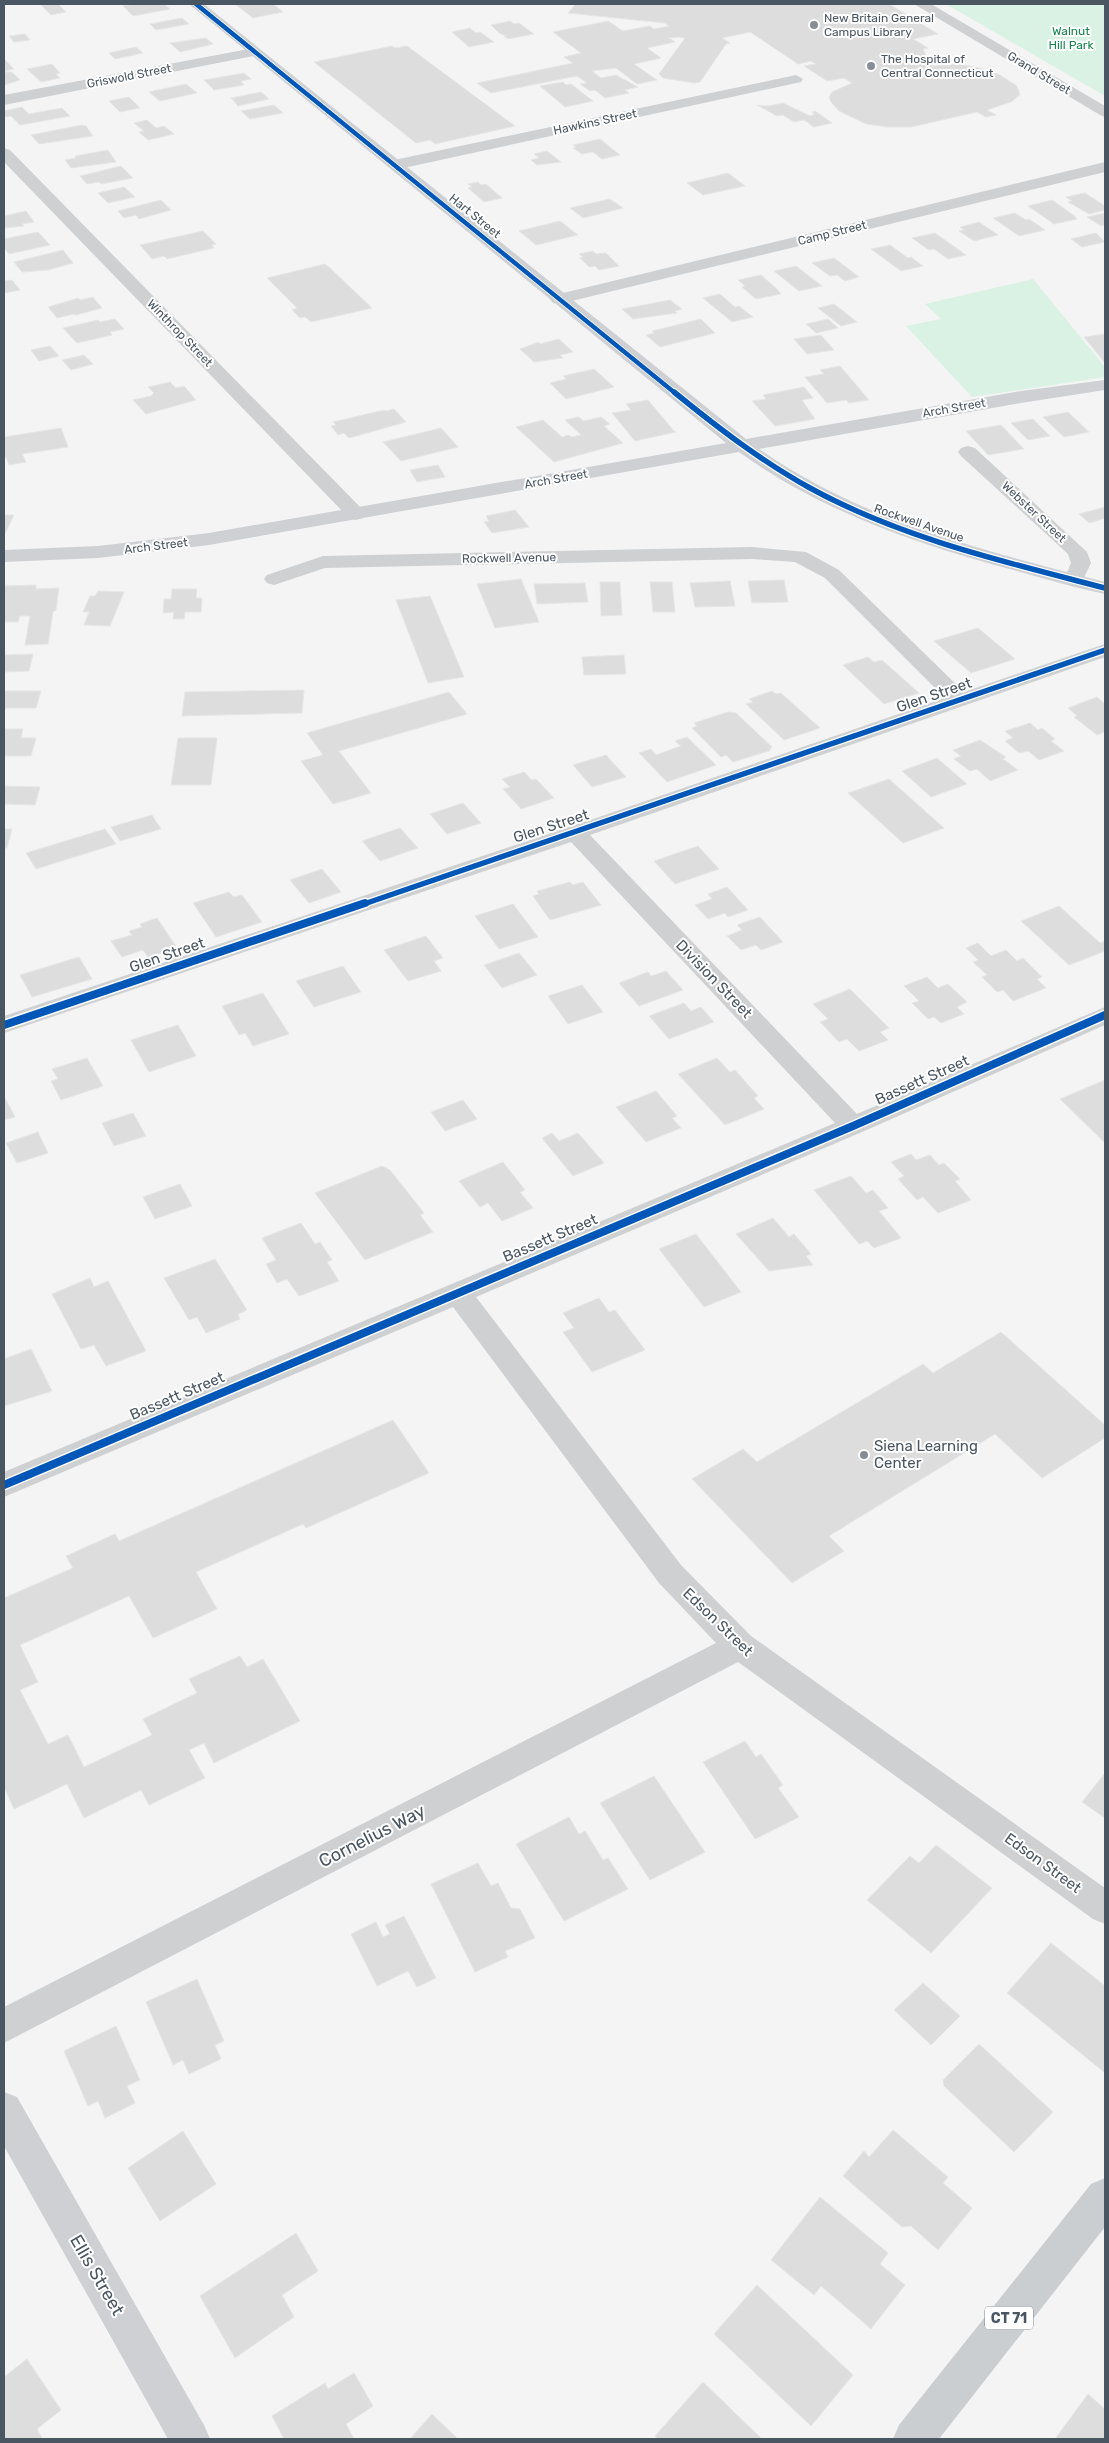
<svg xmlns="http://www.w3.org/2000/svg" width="1109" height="2443" font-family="Rubik,sans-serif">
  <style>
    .green { fill: #d9f2e3 }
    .building { fill: #ddddde; stroke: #e5e6e7 }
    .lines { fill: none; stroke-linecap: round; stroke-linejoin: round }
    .street { fill: #ced0d2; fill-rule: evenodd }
    .secondary { fill: #ced0d4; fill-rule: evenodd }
    .primary { fill: #caced1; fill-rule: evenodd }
    .cycleway-far2-casing { stroke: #fff; stroke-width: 6 }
    .cycleway-far1-casing { stroke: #fff; stroke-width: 8 }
    .cycleway-casing { stroke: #fff; stroke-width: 11 }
    .cycleway-far2 { stroke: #0057b8; stroke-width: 4.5 }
    .cycleway-far1 { stroke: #0057b8; stroke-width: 5.5 }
    .cycleway { stroke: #0057b8; stroke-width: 8 }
    .poi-dot { fill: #868d94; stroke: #fff; stroke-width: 2 }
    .labels { text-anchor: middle; stroke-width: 4; stroke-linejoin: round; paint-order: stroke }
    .far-poi-label { font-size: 12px; fill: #4a5661; stroke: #fff; text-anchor: start }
    .far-park-label { font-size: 12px; fill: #17864f; stroke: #fff }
    .far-street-label { font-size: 12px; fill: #4a5661; stroke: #fff }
    .shield { fill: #fff; stroke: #808990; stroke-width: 1 }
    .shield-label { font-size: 14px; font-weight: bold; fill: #4a5661 }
    .street-label { font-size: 15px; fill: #4a5661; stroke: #fff }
    .poi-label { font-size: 15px; fill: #4a5661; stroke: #fff; text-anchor: start }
    .near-street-label { font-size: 18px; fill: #4a5661; stroke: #fff }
  </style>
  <rect width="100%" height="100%" fill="#f4f4f4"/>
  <!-- green -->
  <path class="green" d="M946,4H1105V96Z
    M1033,279L1105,367V377L972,397L906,326L941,319L925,304Z"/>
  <!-- building -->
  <path class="building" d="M58,4L66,12L51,15L41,5Z
    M135,4H164L170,9L133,16L123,6Z
    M235,4H273L283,12L253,18Z
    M576,4H889L938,34L913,39L928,48L923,49L929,63L933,66L960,64L984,69L1000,75L1017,86L1020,95L1011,102L987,110L996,115L986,117L977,112L911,127H888L866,124L839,111L831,102L829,97L832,92L852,83L844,78L827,81L804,66L816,64L811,61L798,64L750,32L722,38L730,43L726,44L700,82L694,83L663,78L659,74L685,38L678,37L669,38L675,42L647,48L661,58L634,64L657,80L637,84L616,68L592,71L601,78L616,75L638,87L625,90L629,93L605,98L595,90L590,91L580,84L587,83L577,76L491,93L477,83L573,63L564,57L581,53L553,32L608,21L623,31L650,26L654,29L669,26L665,23L568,13Z
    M182,18L189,24L156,30L150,24Z
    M510,21L514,24L519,23L534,34L508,39L504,36H507L499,33L491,25Z
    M470,28L476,33L480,32L494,42L469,47L452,32Z
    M25,34L30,40L14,42L9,36Z
    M206,38L213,44L180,52L170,43Z
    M392,46L395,48L407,46L515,126L435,144L430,140L416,143L314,62Z
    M136,47L143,53L115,59L109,53Z
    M4,60H5L14,69L4,71Z
    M52,64L60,73L56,74L60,78L41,82L27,69Z
    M4,72H12L20,80L4,85Z
    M244,73L251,79L241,81L244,85L214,90L204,80Z
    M563,82L566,85L571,84L593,101L565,107L540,86Z
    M186,84L197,93L160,101L149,92Z
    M261,92L269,99L238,106L231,98Z
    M129,97L140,108L120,112L109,101Z
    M783,103L810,116L815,114L812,112L815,111L832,123L814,127L804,120L794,122L783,115L777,116L757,105L768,106Z
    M274,105L283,113L250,119L241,111Z
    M22,107L29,114L62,108L70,116L20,125L11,116L4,117V111Z
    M147,120L156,128L164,126L174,134L148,140L139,132L144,131L134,123Z
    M82,125L86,126L93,136L39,144L31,135Z
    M600,139L620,155L602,159L593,152L582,154L573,148L576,147L573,145Z
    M108,150L116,162L71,168L65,160L76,158L75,156Z
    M547,151L561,162L537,165L531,160L539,158L534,154Z
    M121,166L133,178L101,184L99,182L87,184L80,176Z
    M728,173L745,186L703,195L687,183Z
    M478,182L481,185L486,184L502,198L484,202L468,188L472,187L468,184Z
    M124,187L135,197L108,203L98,193Z
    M1085,193L1105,206V210L1089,214L1068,202L1072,201L1066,197Z
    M610,199L623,208L583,218L570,208Z
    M161,200L171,210L139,219L136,215L124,218L118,211Z
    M1052,200L1076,217H1075L1077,219L1054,224L1028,206Z
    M26,211L34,222L22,224L24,226L4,228V216Z
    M1015,213L1026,220L1029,219L1045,230L1019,236L993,218Z
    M1105,213V225L1101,226L1087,217Z
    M560,221L578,235L536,245L519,231Z
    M979,222L998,235L974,241L959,231L964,230L960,227Z
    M203,231L216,244L212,245L214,248L167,259L164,256L152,259L140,245Z
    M38,232L50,245L9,254L4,248V239Z
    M935,233L966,255L948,259L934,249L929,250L912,238Z
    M1096,233L1105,242L1082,247L1071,239Z
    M890,245L908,258L911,257L923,266L901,271L871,249Z
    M63,250L73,263L48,270L22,272L14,262Z
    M593,251L596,254L606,253L619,266L599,270L595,266L589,267L580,258L583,257L579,254Z
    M834,258L859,277L845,281L837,275L830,276L812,263Z
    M325,264L330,268L372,308L311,322L305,317L300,318L292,310L297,308L267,278Z
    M796,266L822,286L799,291L774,271Z
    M761,275L776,288L781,294L756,299L742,287L745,286L738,280Z
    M12,280L20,290L4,293V281Z
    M720,294L735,307L739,306L753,317L732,322L703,298Z
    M93,297L102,308L76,315L74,314L57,318L48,307L78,298L80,300Z
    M670,300L682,309L675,311L677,313L633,319L622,309Z
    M834,304L857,322L841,326L818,308Z
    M115,319L124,329L110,332L112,335L77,343L63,328L98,320L100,322Z
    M701,319L715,333L660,347L646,335L654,333L652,331Z
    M828,319L838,328L816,333L806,324Z
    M1105,334V363L1084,337Z
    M821,335L834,350L807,354L794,339Z
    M559,339L573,352L560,355L563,358L534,362L520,349L539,342L540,344Z
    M50,346L59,356L39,361L31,350Z
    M84,355L93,364L71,370L62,360Z
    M840,366L869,400L849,403L846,400L827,403L805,377L824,374L820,370Z
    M594,369L614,387L566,399L550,383L566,379L563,376Z
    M170,382L176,388L184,386L196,400L146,414L133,400L151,396L154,393L148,387Z
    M804,387L813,398L802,400L815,419L775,426L752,401L766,399L763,395Z
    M648,400L674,431L676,432L635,441L612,413L631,410L626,404Z
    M394,409L406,422L349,438L344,433L338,435L331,426L336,425L333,422L384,410L386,411Z
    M1068,412L1089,432L1064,437L1043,417Z
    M578,417L584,421L601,417L610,424L604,426L623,443L554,462L516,427L543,420L562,437L569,435L571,437L581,435L565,420Z
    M1033,419L1050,436L1028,440L1011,423Z
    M1001,425L1024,449L988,455L966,431Z
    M61,428L68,447L22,454L26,462L9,465L6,457H4V437Z
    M441,428L458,447L401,461L383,442Z
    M438,465L445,477L417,482L410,470Z
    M1105,507V518L1089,523L1079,514Z
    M515,510L529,527L492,533L484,522L489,521L486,516Z
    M4,515H14L4,536Z
    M521,579L539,622L495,628L477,584Z
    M784,580L788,602L752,603L748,581Z
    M730,581L735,606L695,607L690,583Z
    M600,582H620L622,615L601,616Z
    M650,582H672L675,612H653Z
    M585,583L588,602L537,604L534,584Z
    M36,585V589L59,588L56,610L53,612L48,644L25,645L30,616H20L18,622H4V586Z
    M172,589H197L196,598H202L201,612H185L184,619H173L174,612L163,613L164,599H171Z
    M98,591L124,592L110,626L84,625L89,612H83L90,596H95Z
    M430,596L464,677L428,683L396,600Z
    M978,628L1015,659L971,673L934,641Z
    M33,654L29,671L4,672V655Z
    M624,655L626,674L584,675L582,657Z
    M868,657L874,662L882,660L919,693L884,704L843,665Z
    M304,690L302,713L182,716L185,692Z
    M4,691H41L36,708H6L4,711Z
    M772,691L776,694L781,693L820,728L784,740L746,704L753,702L749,699Z
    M449,692L467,714L339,751L371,793L333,804L301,761L323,755L307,733Z
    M1097,697L1105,704V732L1097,735L1074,717L1077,716L1068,708Z
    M728,712L736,713L772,747L769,751L733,762L726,755L721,757L692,728L697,726L694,723Z
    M1030,723L1038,730L1042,728L1055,739L1051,741L1064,751L1039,760L1028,751L1019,753L1005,741L1013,738L1005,731Z
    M4,729H23L21,738H36L31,756H4Z
    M687,737L716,765L667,782L639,753L651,749L656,755L681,746L675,741Z
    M178,738H217L211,785H171Z
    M980,740L1006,757L1003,759L1018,770L990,781L977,769L970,771L954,759L961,756L953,750Z
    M606,755L626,777L592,787L573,765Z
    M937,758L967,784L931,797L902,771Z
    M524,772L532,780L536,779L554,798L521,809L503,789L510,787L502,779Z
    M889,779L944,828L903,843L848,793Z
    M4,786L40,787L35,805L4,804Z
    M463,803L481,823L447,834L430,814Z
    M152,815L161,829L120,841L111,827Z
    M400,828L418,848L380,861L362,841Z
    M4,829H12L7,848H4Z
    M105,829L116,844L36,869L26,853Z
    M698,846L719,869L675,884L654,861Z
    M322,869L341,892L309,903L290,880Z
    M570,882L573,885L583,882L601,905L550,920L533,896L539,894L537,891Z
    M727,887L748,910L728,917L725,913L708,919L695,905L712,899L708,894Z
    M229,892L234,897L242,895L262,922L216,937L193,903Z
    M513,904L538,937L499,949L475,916Z
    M1059,906L1100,943L1105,941V951L1069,965L1021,921Z
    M760,917L783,942L761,950L756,945L741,950L727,936L742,930L737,925Z
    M157,918L177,948L148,957L143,950L122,957L111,941L132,935L129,931L142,927L140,924Z
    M426,936L443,958L434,961L441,971L408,981L384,950Z
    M978,943L991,956L1006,950L1017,961L1023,958L1042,977L1037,979L1046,988L1013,1001L1003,990L997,992L982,977L987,975L973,962L978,960L966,948Z
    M519,953L537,975L502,988L484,965Z
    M79,957L92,979L32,997L20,975Z
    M343,966L361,992L314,1007L296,981Z
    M666,971L683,990L639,1006L619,983L648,972L651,976Z
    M927,977L938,988L948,984L967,1002L957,1007L964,1014L941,1023L934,1017L928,1019L912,1003L919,1001L904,986Z
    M582,985L603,1012L568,1024L548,996Z
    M850,989L889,1028L880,1032L888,1040L859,1051L847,1039L839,1042L820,1022L828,1019L813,1004Z
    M263,993L289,1034L253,1046L245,1033L239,1035L222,1006Z
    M684,1003L691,1011L701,1007L714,1022L669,1039L649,1016Z
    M178,1025L196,1056L149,1072L131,1040Z
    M87,1058L103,1086L61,1100L51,1081L58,1079L52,1069Z
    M717,1058L730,1072L735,1070L758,1096L754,1098L764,1109L725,1125L678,1074Z
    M1105,1080V1143L1060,1099Z
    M656,1091L677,1116L672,1118L681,1128L646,1142L616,1107Z
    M4,1096L15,1117L4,1120Z
    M463,1100L477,1119L445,1131L431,1112Z
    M133,1113L146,1136L114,1146L102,1123Z
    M38,1132L48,1153L17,1163L6,1143Z
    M552,1133L559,1141L578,1133L604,1163L573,1176L542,1138Z
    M911,1154L916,1160L930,1155L939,1165L944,1163L960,1179L955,1181L971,1200L938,1213L923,1197L917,1200L898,1179L904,1176L891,1162Z
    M503,1162L525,1190L520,1192L533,1208L502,1221L488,1203L480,1207L459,1181Z
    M382,1166L390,1170L424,1213L420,1215L433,1232L365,1260L315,1193Z
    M851,1176L866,1193L873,1190L888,1208L879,1211L901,1238L874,1248L867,1241L859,1244L814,1190Z
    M180,1184L192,1206L155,1219L143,1197Z
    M773,1218L789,1237L794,1234L811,1254L806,1256L813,1265L769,1271L736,1234Z
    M301,1223L315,1244L320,1242L332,1260L327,1262L339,1281L299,1296L287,1279L277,1283L266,1264L276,1260L262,1238Z
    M696,1234L741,1292L704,1307L659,1249Z
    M215,1259L247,1310L238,1314L240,1319L206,1333L197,1317L189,1320L164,1278Z
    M90,1278L94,1287L108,1281L146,1351L106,1366L94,1345L81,1349L52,1294Z
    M599,1298L609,1312L615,1310L645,1350L592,1372L563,1332L574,1328L563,1313Z
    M1001,1332L1105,1425V1438L1042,1478L995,1434L829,1536L844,1551L792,1583L692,1479L743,1449L757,1462L923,1364L933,1373Z
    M31,1349L52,1391L4,1406V1359Z
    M393,1420L429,1473L306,1528L303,1524L196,1572L217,1609L153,1638L129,1596L20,1645L38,1682L20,1690L48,1744L68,1735L84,1767L152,1735L143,1719L197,1693L189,1679L240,1656L247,1667L263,1659L300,1721L214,1763L204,1743L189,1750L205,1778L149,1805L141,1790L84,1818L67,1784L14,1809L4,1787V1598L73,1568L66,1556L115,1534L119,1541Z
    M745,1741L756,1757L761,1754L783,1785L778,1788L799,1817L755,1839L703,1762Z
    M1105,1773V1818L1082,1802Z
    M654,1776L705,1852L650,1880L600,1803Z
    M569,1817L579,1834L585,1831L603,1860L608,1858L628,1889L564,1921L516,1844Z
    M936,1845L992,1888L931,1953L867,1900L910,1856L919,1863Z
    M478,1863L491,1886L498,1883L511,1908L520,1909L535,1938L505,1951L508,1957L475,1972L431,1884Z
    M404,1916L436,1978L417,1987L408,1971L377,1986L351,1934L376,1922L383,1937L390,1934L385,1925Z
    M1051,1943L1105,1986V2073L1007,1993Z
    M197,1979L224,2041L215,2045L221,2059L189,2074L183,2060L173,2065L146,2002Z
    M923,1983L960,2016L931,2045L894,2010Z
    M116,2026L140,2080L127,2086L135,2103L105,2118L98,2101L88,2106L64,2051Z
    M979,2044L1053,2112L1014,2152L944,2086L943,2080Z
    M893,2130L948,2177L943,2183L972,2208L938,2250L911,2226L902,2227L843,2176L864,2151L869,2157Z
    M183,2131L216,2184L160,2221L128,2168Z
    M820,2197L888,2253L880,2264L905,2285L871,2329L821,2286L814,2295L771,2260Z
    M296,2233L318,2271L282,2295L294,2317L235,2358L200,2296Z
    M757,2285L853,2375L811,2426L714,2334Z
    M27,2359L61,2410L37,2429L42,2438L40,2439H4V2377Z
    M354,2373L373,2406L346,2424L354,2439H284L272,2416L325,2383L328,2389Z
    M703,2382L762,2439H658L655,2436Z
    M1088,2394L1105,2409V2439H1055Z
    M432,2414L458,2439H410Z"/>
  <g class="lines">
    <!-- street -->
    <path class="street" d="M914,4H931L1105,106V117L1100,115Z
      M254,48L259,49L261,52L259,55L4,105V95Z
      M796,75L803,79L801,82L394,170L386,165L394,160Z
      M4,148L10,150L363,510L366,514L363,518L356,520L349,518L4,162Z
      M1105,162V172L559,304L553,303L550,299L553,295L559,294Z
      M968,446L975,448L1087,552L1091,563L1081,584L1074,586L1067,584L1064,580L1071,563L1068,554L961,456L958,452L961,448Z
      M752,547L806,552L839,570L964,692L1105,644V657L590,835L857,1114L1105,1007V1025L862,1132L476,1297L681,1565L751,1636L1105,1888V1924L1093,1919L738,1662L4,2043V2007L716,1643L659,1583L453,1307L4,1497V1472L835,1123L571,842L4,1033V1016L602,816L945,698L825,578L795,562L752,559L325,568L274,585L267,583L264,579L267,575L323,556Z"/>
    <!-- secondary -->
    <path class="secondary" d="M189,4H204L746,439L1021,391L1105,380V390L1021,403L759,449C861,521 986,551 1105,582V594C1076,588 1046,579 1017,571C919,545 822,512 739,452L209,545L98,558L4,562V550L98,546L209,533L726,443Z
      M4,2092L17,2097L204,2425L210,2439H168L4,2146Z"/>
    <!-- primary -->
    <path class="primary" d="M1105,2178V2227L939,2439H893L899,2425L1091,2184Z"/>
    <!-- cycleway-far2 casing -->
    <g class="cycleway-far2-casing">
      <path id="cycleway-far2" d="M196,4L675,393"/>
    </g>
    <!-- cycleway-far1 casing -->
    <g class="cycleway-far1-casing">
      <path id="cycleway-far1" d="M674,392C717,427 761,461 810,488C901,538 1005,562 1105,588
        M361,905L1105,650"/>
    </g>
    <!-- cycleway casing -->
    <g class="cycleway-casing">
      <path id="cycleway" d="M4,1025L365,903
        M4,1485L853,1126L1105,1015"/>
    </g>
    <!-- cycleway-far2 -->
    <use href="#cycleway-far2" class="cycleway-far2"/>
    <!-- cycleway-far1 -->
    <use href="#cycleway-far1" class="cycleway-far1"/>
    <!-- cycleway -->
    <use href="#cycleway" class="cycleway"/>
  </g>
  <!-- markers -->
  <g class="poi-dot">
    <circle cx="814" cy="25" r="5"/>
    <circle cx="871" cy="66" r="5"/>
    <circle cx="864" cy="1455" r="5"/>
  </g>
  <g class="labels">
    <!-- far-poi labels -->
    <g class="far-poi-label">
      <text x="824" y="22">New Britain General<tspan x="824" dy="14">Campus Library</tspan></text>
      <text x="881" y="63">The Hospital of<tspan x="881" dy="14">Central Connecticut</tspan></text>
    </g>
    <!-- far-park labels -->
    <g class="far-park-label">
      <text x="1071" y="35">Walnut<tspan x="1071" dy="14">Hill Park</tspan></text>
    </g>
    <!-- far-street labels -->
    <g class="far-street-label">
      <text transform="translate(1039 73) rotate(31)" y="4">Grand Street</text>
      <text transform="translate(129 76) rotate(-11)" y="4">Griswold Street</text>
      <text transform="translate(595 122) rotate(-12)" y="4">Hawkins Street</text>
      <text transform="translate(475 216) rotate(39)" y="4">Hart Street</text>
      <text transform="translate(832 233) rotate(-14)" y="4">Camp Street</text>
      <text transform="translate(180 333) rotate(46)" y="4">Winthrop Street</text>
      <text transform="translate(954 408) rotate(-10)" y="4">Arch Street</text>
      <text transform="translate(556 479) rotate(-10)" y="4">Arch Street</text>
      <text transform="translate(1034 512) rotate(43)" y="4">Webster Street</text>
      <text transform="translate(919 523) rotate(19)" y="4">Rockwell Avenue</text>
      <text transform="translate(156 546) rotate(-7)" y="4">Arch Street</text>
      <text transform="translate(509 558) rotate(-1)" y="4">Rockwell Avenue</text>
    </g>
    <!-- shield labels -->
    <rect class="shield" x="985" y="2306.5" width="48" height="23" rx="4"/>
    <g class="shield-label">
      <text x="1009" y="2323">CT 71</text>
    </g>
    <!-- street labels -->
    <g class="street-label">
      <text transform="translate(934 695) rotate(-19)" y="5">Glen Street</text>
      <text transform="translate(551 826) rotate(-18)" y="5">Glen Street</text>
      <text transform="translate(167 955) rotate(-19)" y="5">Glen Street</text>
      <text transform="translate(714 979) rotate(46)" y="5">Division Street</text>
      <text transform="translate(922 1080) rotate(-24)" y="5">Bassett Street</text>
      <text transform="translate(550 1238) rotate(-23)" y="5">Bassett Street</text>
      <text transform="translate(177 1396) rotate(-23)" y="5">Bassett Street</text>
      <text transform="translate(718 1622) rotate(44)" y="5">Edson Street</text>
      <text transform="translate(1043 1863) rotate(36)" y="5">Edson Street</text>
    </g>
    <!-- poi labels -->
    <g class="poi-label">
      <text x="874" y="1451">Siena Learning<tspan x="874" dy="17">Center</tspan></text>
    </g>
    <!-- near-street labels -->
    <g class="near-street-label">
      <text transform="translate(372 1836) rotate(-27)" y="6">Cornelius Way</text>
      <text transform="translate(97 2275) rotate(60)" y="6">Ellis Street</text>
    </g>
  </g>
  <!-- border -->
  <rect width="1109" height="2443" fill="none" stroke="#4a5661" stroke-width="10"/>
</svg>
